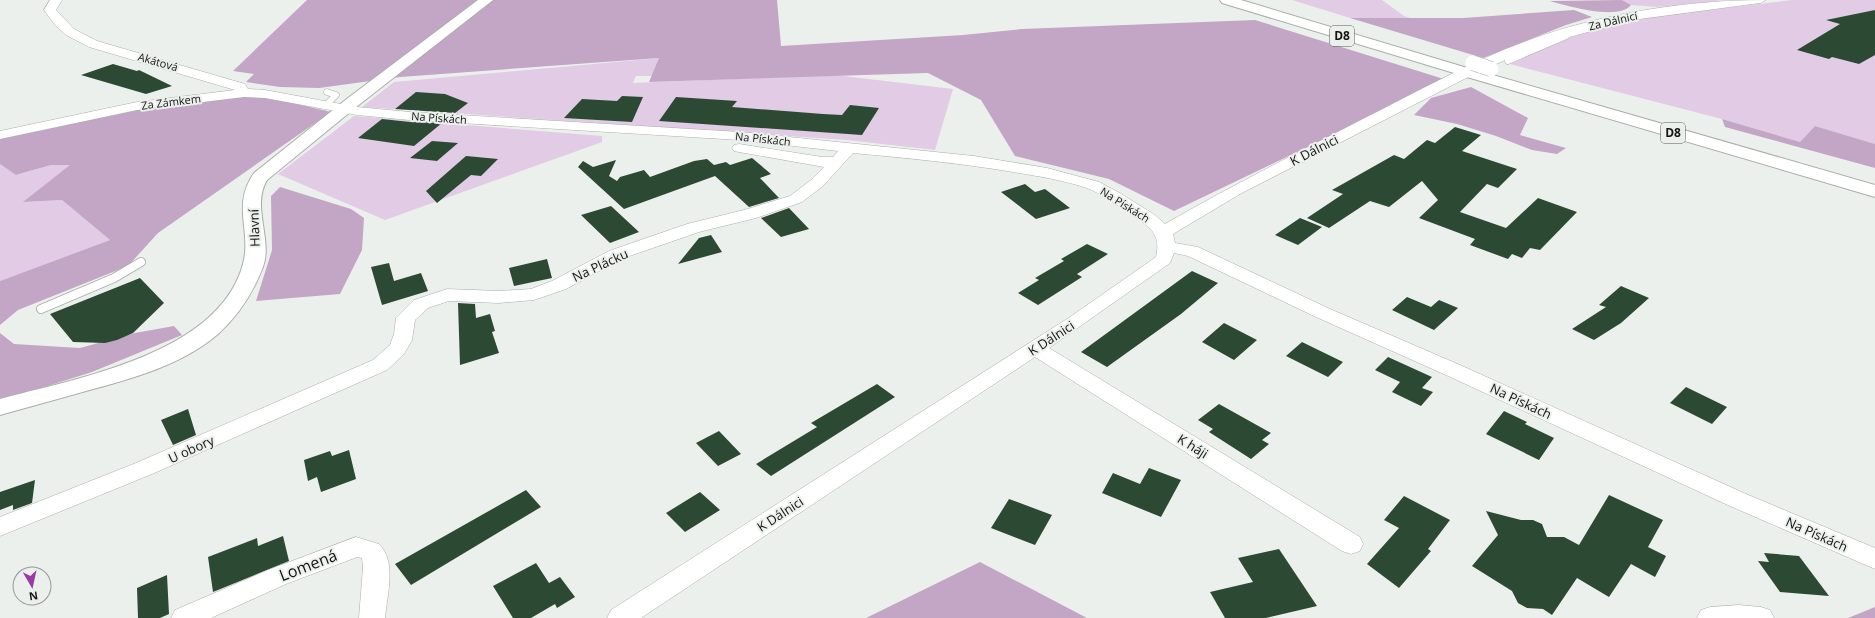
<svg xmlns="http://www.w3.org/2000/svg" width="1875" height="618" font-family="'Open Sans',sans-serif">
  <style>
    .green { fill: #e2cbe4 }
    .forest { fill: #c3a6c5 }
    .building { fill: #2c4a33 }
    .lines { fill: none; stroke-linecap: round; stroke-linejoin: round }
    .lane-far1-casing { stroke: #aaaeaa; stroke-width: 7 }
    .lane-casing { stroke: #aaaeaa; stroke-width: 10 }
    .street-casing { stroke: #aaaeaa; stroke-width: 1 }
    .secondary-casing { stroke: #aaaeaa; stroke-width: 2 }
    .highway-casing { stroke: #aaaeaa; stroke-width: 2 }
    .lane-far1 { stroke: #fff; stroke-width: 6 }
    .lane { stroke: #fff; stroke-width: 8 }
    .street { fill: #fff; fill-rule: evenodd }
    .secondary { fill: #fff; fill-rule: evenodd }
    .highway { fill: #fff; fill-rule: evenodd }
    .highway-bridge-casing { stroke: #aaaeaa; stroke-width: 16; stroke-linecap: butt }
    .highway-bridge { stroke: #fff; stroke-width: 15 }
    .labels { text-anchor: middle; stroke-width: 4; stroke-linejoin: round; paint-order: stroke }
    .far-street-label { font-size: 11px; fill: #141614; stroke: #ecf0ed }
    .shield { fill: #ecf0ed; stroke: #555755; stroke-width: 1 }
    .shield-label { font-size: 12px; font-weight: bold; fill: #141614 }
    .street-label { font-size: 13px; fill: #141614; stroke: #ecf0ed }
    .near-street-label { font-size: 16px; fill: #141614; stroke: #ecf0ed }
  </style>
  <rect width="100%" height="100%" fill="#ecf0ed"/>
  <!-- green -->
  <path class="green" d="M1292,0H1382L1404,16L1410,18H1350Z
    M1622,0H1726L1657,7L1631,5Z
    M1792,0H1875V144L1815,126L1800,142L1722,119L1510,64L1572,37L1631,19Z
    M660,58L652,76H636L633,83L835,75L953,89L935,150L847,140L362,107L394,82Z
    M354,116L602,136V142L385,220L278,174Z
    M0,164L17,175L51,165H71L24,202L62,200L110,240L0,281Z"/>
  <!-- forest -->
  <path class="forest" d="M307,0H777L781,46L963,35L1022,29L1255,20L1447,80L1174,211L1109,179L1015,156L981,100L928,73L649,82L659,58L400,77L319,88L280,87L246,82L254,74L233,71Z
    M1622,0L1631,5C1619,21 1567,6 1550,1Z
    M1574,10L1592,17L1566,25L1483,58L1350,18H1463Z
    M1471,87L1528,118L1520,135L1566,148L1557,154L1532,150L1496,136L1457,124L1414,115L1431,98Z
    M231,96H264L331,112L158,233L128,266L18,310L0,325V281L110,240L62,200L23,202L70,165H51L16,175L0,164V137L109,114Z
    M1722,119L1800,142L1815,126L1875,144V168L1725,127Z
    M280,187L351,209L364,218L362,250L340,294L256,301L272,250L271,196Z
    M174,326L182,335L92,372L0,401V333L14,344L80,348L135,333Z
    M980,562L1087,618H866Z
    M1875,607V618H1848Z"/>
  <!-- building -->
  <path class="building" d="M1875,10V55L1859,64L1832,57L1829,59L1797,50L1840,24L1826,20Z
    M113,64L137,71L139,70L172,86L146,94L81,75Z
    M416,92L445,94L468,103L455,113L395,109Z
    M622,96L643,97L632,122L564,118L582,99L617,101Z
    M676,97L737,101L732,107L823,114L842,115L850,105L879,108L862,135L659,121Z
    M382,119L410,122L442,123L414,146L358,138Z
    M1455,127L1481,135L1462,151L1517,169L1498,188L1487,184L1460,212L1506,228L1538,198L1577,212L1540,250L1530,248L1522,258L1512,254L1508,259L1470,245L1475,239L1419,218L1438,200L1422,181L1389,207L1370,201L1329,228L1307,218L1343,194L1332,190L1394,155L1404,159L1427,140L1435,143Z
    M432,141L458,143L437,161L410,158Z
    M466,156L498,159L481,176L471,175L437,203L426,191Z
    M752,158L771,174L760,178L779,198L749,207L715,176L624,209L578,167L583,161L593,167L616,160L609,176L617,181L620,177L644,170L650,177L694,161L707,159L714,165L726,162L730,165Z
    M1025,184L1035,192L1045,189L1070,208L1036,219L1001,192Z
    M611,206L639,232L610,243L581,215Z
    M789,208L809,229L781,237L761,218Z
    M1300,218L1322,227L1298,245L1275,235Z
    M711,235L722,252L678,264L699,238Z
    M1087,244L1108,254L1077,274L1082,277L1038,305L1018,293L1039,280L1035,278L1064,261L1061,259Z
    M547,259L552,278L514,286L509,268Z
    M389,263L394,281L421,273L428,291L382,305L371,267Z
    M1192,271L1218,283L1181,314L1107,367L1081,352Z
    M140,278L164,303L133,333L117,340L105,343L73,342L50,314Z
    M1621,286L1649,298L1621,323L1594,340L1572,329L1606,307L1599,305Z
    M1407,297L1431,307L1439,300L1458,308L1434,330L1392,310Z
    M458,303L475,304L476,318L490,314L495,331L492,332L499,353L460,365Z
    M1224,323L1257,340L1234,360L1202,342Z
    M1302,342L1343,362L1328,377L1286,356Z
    M1388,357L1432,377L1422,388L1433,392L1421,406L1392,392L1400,382L1375,370Z
    M877,384L895,397L771,476L756,464L817,427L811,423Z
    M1686,387L1727,407L1712,424L1670,403Z
    M1219,404L1271,433L1262,440L1269,444L1251,459L1209,432L1213,429L1198,420Z
    M188,409L196,435L173,445L161,420Z
    M1504,411L1527,422L1525,424L1554,438L1539,460L1486,434Z
    M719,431L741,454L718,466L696,443Z
    M349,450L356,479L321,492L317,477L308,481L304,460L330,451L332,456Z
    M1149,468L1181,480L1161,517L1102,493L1113,473L1140,484Z
    M35,480L32,503L13,510V505L0,510V492Z
    M526,490L541,507L411,585L395,564Z
    M700,492L720,510L685,532L666,513Z
    M1609,495L1663,520L1648,547L1666,556L1655,577L1631,564L1609,597L1577,578L1552,615L1543,609L1527,608L1518,603L1512,591L1472,566L1498,535L1486,511L1521,520H1533L1542,524L1547,537H1564L1579,545Z
    M1404,496L1450,520L1428,549L1431,551L1399,588L1367,564L1399,528L1384,520Z
    M1009,499L1052,515L1035,545L991,528Z
    M283,536L289,561L213,592L208,557L257,538L258,546Z
    M1279,549L1317,606L1266,618H1225L1210,592L1253,582L1238,558Z
    M1764,553L1799,556L1829,596L1780,592L1758,561L1769,562Z
    M536,563L549,583L560,577L575,597L557,608L555,604L531,618H513L493,586Z
    M167,575L169,614L160,618H138L137,588Z"/>
  <g class="lines">
    <!-- lane-far1 casing -->
    <g class="lane-far1-casing">
      <path id="lane-far1" d="M1508,61L1566,36
        M326,105L336,95L327,92"/>
    </g>
    <!-- lane casing -->
    <g class="lane-casing">
      <path id="lane" d="M41,309L114,278L141,262"/>
    </g>
    <!-- street casing -->
    <g class="street-casing">
      <path id="street" d="M50,0H62L56,10L74,29L97,41L245,84L248,89L265,90L357,107L410,112L740,132L974,156L1047,168L1099,182L1118,192L1155,215L1165,224C1229,187 1295,154 1361,120C1417,92 1473,60 1532,39C1604,13 1689,0 1766,0L1760,3L1632,20L1540,45L1478,72L1240,194L1173,234L1175,243L1198,247L1330,309L1460,365L1746,494L1875,548V569L1730,506L1446,375L1316,317L1188,256L1174,253L1170,263L1049,348L1360,537L1363,544L1360,551L1351,554L1342,551L1035,357L641,618H607L611,610L1070,317L1156,257C1162,232 1147,225 1129,213C1115,204 1102,194 1087,188C1063,180 1037,176 1013,172C960,163 906,158 853,153L823,186L802,202L756,218L699,232L621,259L566,289L534,300L499,303L449,301L428,308L415,320L412,340L404,354L387,370L152,474L0,536V517L136,463L373,360L390,345L394,334L396,318L414,300L447,289L499,291L531,289L552,281L609,251L687,224L744,210L790,196L811,180L824,167L739,152L734,151L732,148L734,145L739,144L822,157H833L838,151L740,140L410,120L357,115L265,98L244,97L137,110L0,139V131L137,102L235,90L89,47L66,35L55,25L44,10Z
        M356,537L379,544C397,562 387,595 385,618H359L363,567L362,558L357,557L286,584L211,618H171L175,610L268,570Z
        M1739,605L1761,607L1770,610L1774,618H1697L1701,610L1710,607Z"/>
    </g>
    <!-- secondary casing -->
    <g class="secondary-casing">
      <path id="secondary" d="M478,0H493L360,104L267,180C251,207 273,239 263,267C253,293 238,316 218,334C180,367 126,380 79,393C53,400 26,408 0,415V399C77,378 219,354 243,264C252,231 231,206 254,173L348,98Z"/>
    </g>
    <!-- highway casing -->
    <g class="highway-casing">
      <path id="highway" d="M1220,0H1241L1464,67L1467,70L1464,73L1459,75L1454,73L1222,3Z
        M1472,69L1875,185V197L1467,77L1464,74L1467,71Z"/>
    </g>
    <!-- lane-far1 -->
    <use href="#lane-far1" class="lane-far1"/>
    <!-- lane -->
    <use href="#lane" class="lane"/>
    <!-- street -->
    <use href="#street" class="street"/>
    <!-- secondary -->
    <use href="#secondary" class="secondary"/>
    <!-- highway -->
    <use href="#highway" class="highway"/>
    <!-- highway-bridge casing -->
    <g class="highway-bridge-casing">
      <path id="highway-bridge" d="M1473,63L1491,69"/>
    </g>
    <!-- highway-bridge -->
    <use href="#highway-bridge" class="highway-bridge"/>
  </g>
  <g class="labels">
    <!-- far-street labels -->
    <g class="far-street-label">
      <text transform="translate(1613 21) rotate(-13)" y="4">Za Dálnicí</text>
      <text transform="translate(158 62) rotate(16)" y="4">Akátová</text>
      <text transform="translate(171 102) rotate(-7)" y="4">Za Zámkem</text>
      <text transform="translate(439 118) rotate(4)" y="4">Na Pískách</text>
      <text transform="translate(763 139) rotate(6)" y="4">Na Pískách</text>
      <text transform="translate(1125 205) rotate(32)" y="4">Na Pískách</text>
    </g>
    <!-- shield labels -->
    <g class="shield">
      <rect x="1330" y="26" width="24" height="20" rx="3"/>
      <rect x="1661" y="123" width="24" height="20" rx="3"/>
    </g>
    <g class="shield-label">
      <text x="1342" y="40">D8</text>
      <text x="1673" y="137">D8</text>
    </g>
    <!-- street labels -->
    <g class="street-label">
      <text transform="translate(1314 150) rotate(-27)" y="5">K Dálnici</text>
      <text transform="translate(254 228) rotate(-92)" y="5">Hlavní</text>
      <text transform="translate(600 265) rotate(-25)" y="5">Na Plácku</text>
      <text transform="translate(1051 338) rotate(-33)" y="5">K Dálnici</text>
      <text transform="translate(1521 401) rotate(25)" y="5">Na Pískách</text>
      <text transform="translate(1193 446) rotate(32)" y="5">K háji</text>
      <text transform="translate(191 449) rotate(-24)" y="5">U obory</text>
      <text transform="translate(780 514) rotate(-33)" y="5">K Dálnici</text>
      <text transform="translate(1817 534) rotate(24)" y="5">Na Pískách</text>
    </g>
    <!-- near-street labels -->
    <g class="near-street-label">
      <text transform="translate(308 565) rotate(-21)" y="6">Lomená</text>
    </g>
  </g>
  <!-- north arrow -->
  <g transform="translate(32 586) rotate(171)"><circle r="19" fill="#ecf0ed" stroke="#969996"/>
  <path d="M0-3L7 15L0 10L-7 15Z" fill="#9a3ba3"/>
  <text y="-6" font-size="11" font-weight="bold" text-anchor="middle" fill="#141614">N</text>
  </g>
</svg>
